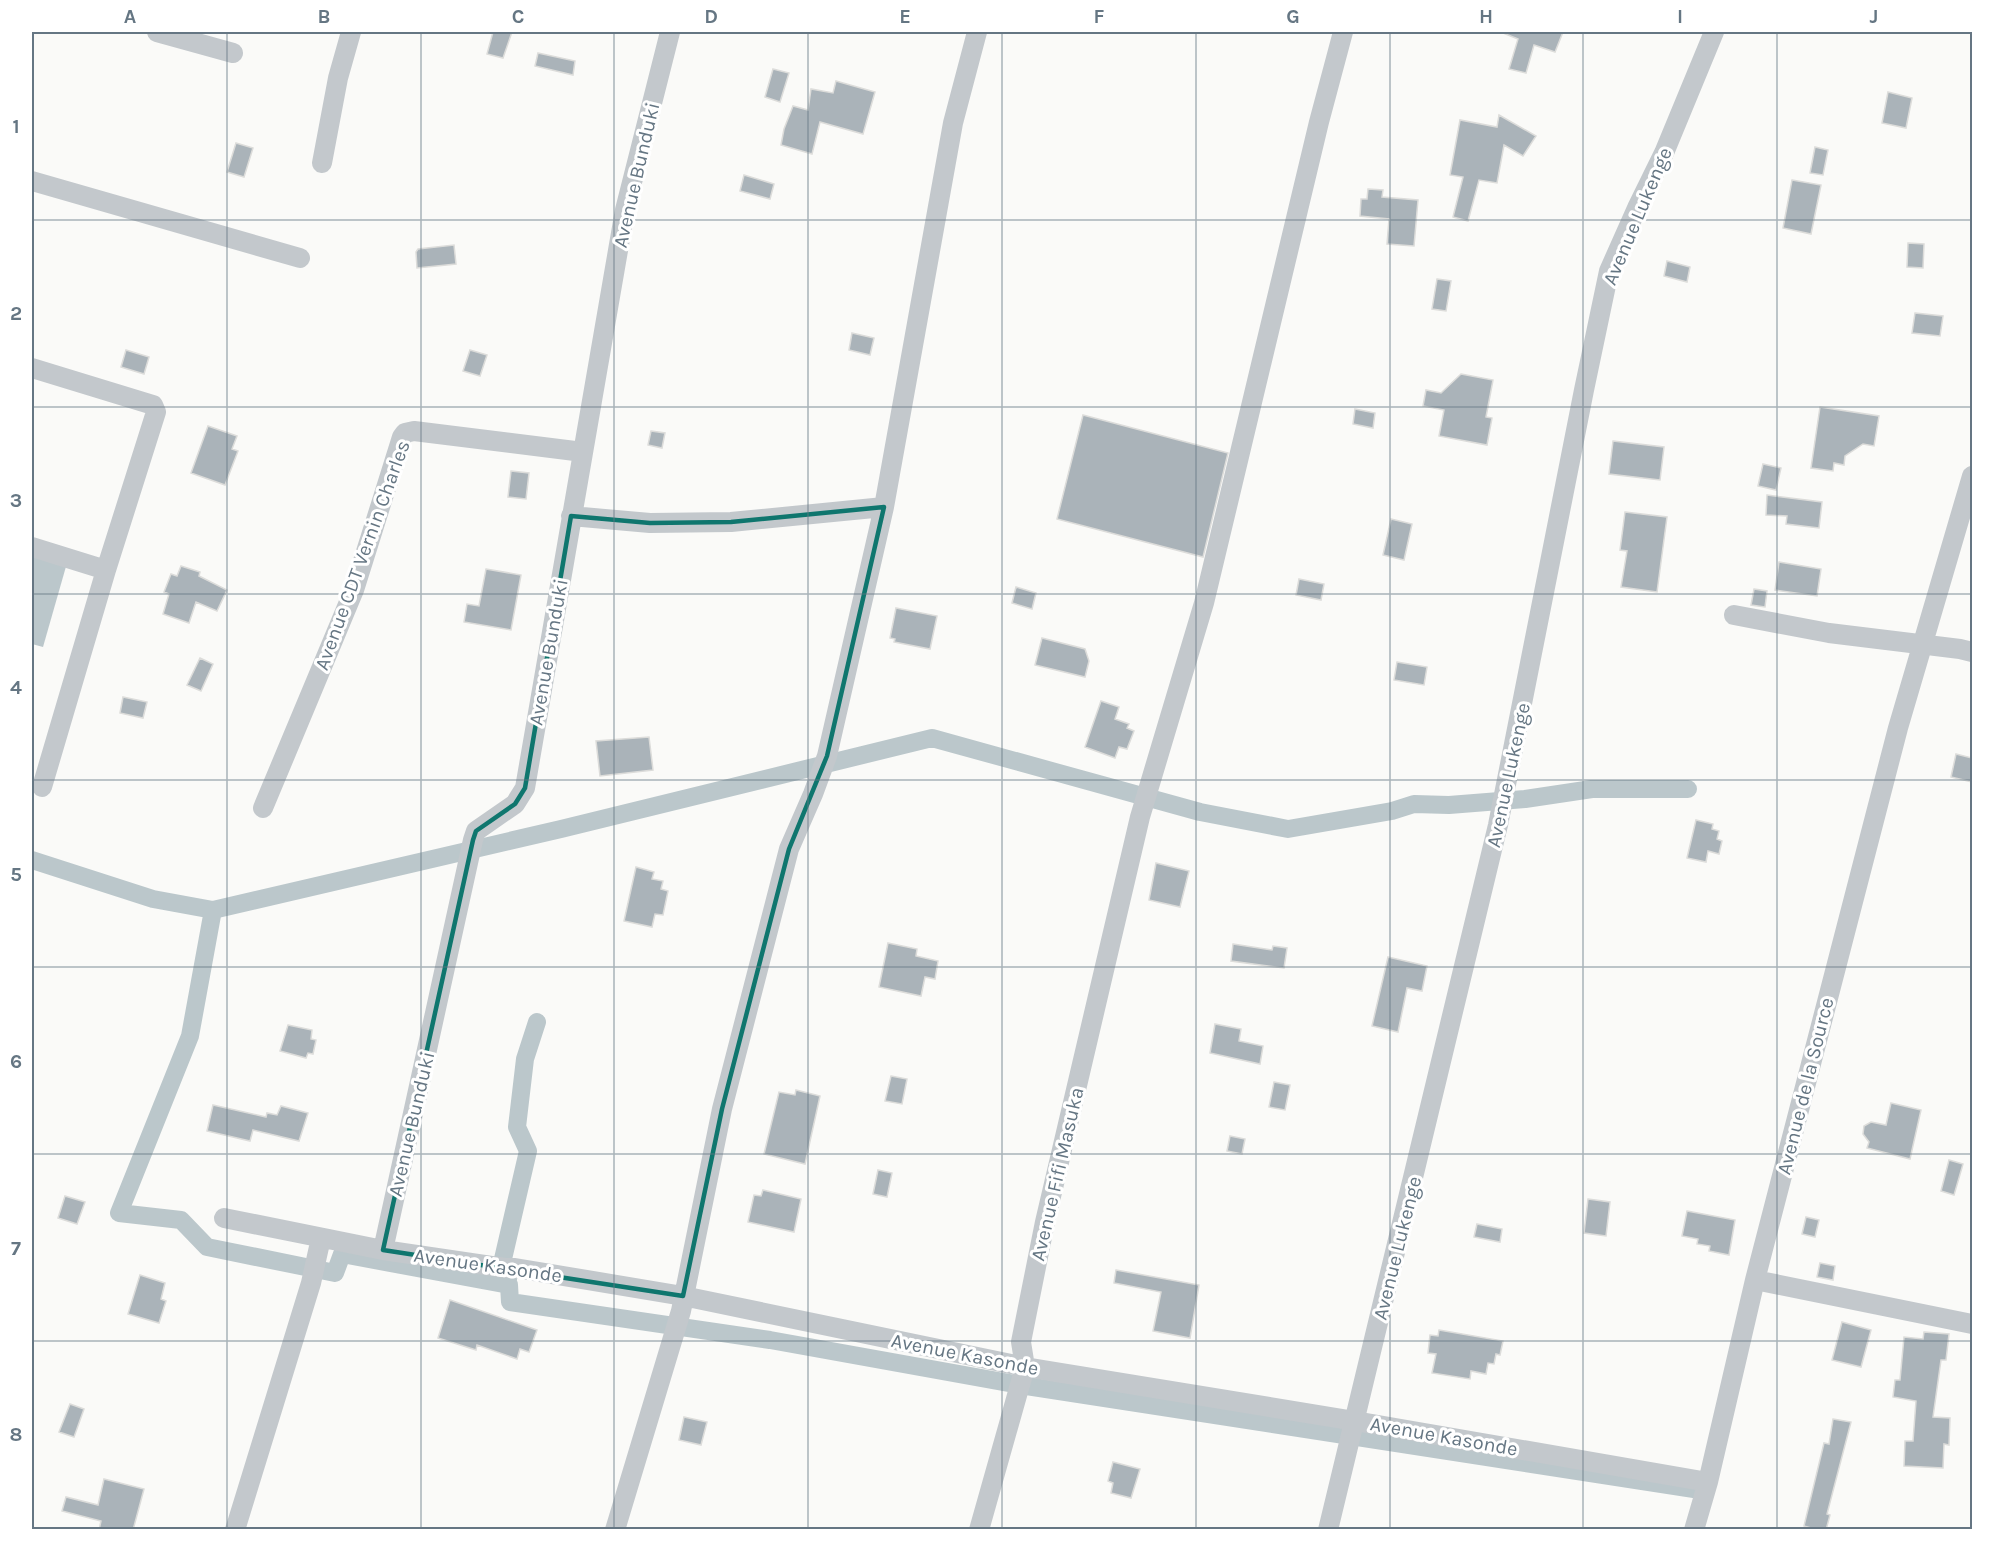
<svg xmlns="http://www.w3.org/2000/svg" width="2004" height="1561" font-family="Karla,sans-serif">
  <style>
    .water { fill: #bbc7cb }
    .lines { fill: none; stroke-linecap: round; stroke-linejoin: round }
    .canal { stroke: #bbc7cb; stroke-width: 18 }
    .building { fill: #aab3b9; stroke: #dcdcda; stroke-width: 1.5 }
    .minor { stroke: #c3c8cc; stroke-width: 20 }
    .marked { fill: none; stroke: #0f766e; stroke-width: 4.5; stroke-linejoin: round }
    .grid { fill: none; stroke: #657683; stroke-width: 1.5; stroke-opacity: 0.55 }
    .labels { text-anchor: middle; stroke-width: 6; stroke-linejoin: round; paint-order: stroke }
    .street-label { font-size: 20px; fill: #657683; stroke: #fff }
    .neatline { fill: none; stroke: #657683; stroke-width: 2 }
    .grid-label { font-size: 20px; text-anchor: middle; font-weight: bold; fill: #657683 }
  </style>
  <rect width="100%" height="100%" fill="#fafaf8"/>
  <!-- water -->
  <path class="water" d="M32,552L67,563L43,647L32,644Z"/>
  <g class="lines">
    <!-- canal -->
    <path class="canal" d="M32,860L153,899L213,910L561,829L932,738L1200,812L1288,829L1392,811L1414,804L1449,805L1525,799L1592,789H1688
      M213,910L190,1036L119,1213L181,1220L207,1247L335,1273L342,1254L509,1285L510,1302L770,1340L1020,1385L1694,1489
      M508,1280L503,1259L528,1151L517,1127L525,1059L537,1022"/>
  </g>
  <!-- building -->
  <path class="building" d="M493,32H512L503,58L487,54Z
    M1503,32H1563L1555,52L1534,45L1526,73L1509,69L1518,39L1503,33Z
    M538,53L575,61L573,75L535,66Z
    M773,69L789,73L780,102L765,97Z
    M836,81L875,92L863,134L820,122L812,154L781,145L784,129L793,106L808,110L811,89L833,93Z
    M1888,92L1912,98L1906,128L1882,123Z
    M1499,115L1536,136L1523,156L1504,145L1497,183L1479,180L1468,221L1453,217L1463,177L1450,175L1460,120L1497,127Z
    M236,143L253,148L244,177L227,172Z
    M1815,147L1828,150L1823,175L1810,173Z
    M744,175L774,184L770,199L740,191Z
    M1792,180L1821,185L1811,234L1783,228Z
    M1368,189L1383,190L1382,197L1418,200L1414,246L1387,244L1389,219L1360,216L1361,199H1367Z
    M1908,243L1924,244L1923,268L1907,267Z
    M454,245L456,264L417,268L416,252L418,249Z
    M1667,261L1690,267L1687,282L1664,276Z
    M1437,279L1451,281L1446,311L1432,309Z
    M1915,313L1943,316L1940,336L1912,333Z
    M852,333L874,338L870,355L849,350Z
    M126,350L149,357L144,374L121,367Z
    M470,350L487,355L480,376L463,371Z
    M1461,374L1493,380L1486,417L1492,418L1487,445L1439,436L1444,410L1423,406L1426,390L1441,393Z
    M1820,407L1879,416L1874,446L1863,444L1845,456L1844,465L1834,463L1833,471L1811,468Z
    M1355,409L1375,413L1373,428L1353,424Z
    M1083,415L1228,453L1203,557L1057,519Z
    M208,426L237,436L232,449L238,451L225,485L191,473Z
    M651,431L665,433L662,448L648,445Z
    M1613,441L1664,447L1660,480L1609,474Z
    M1763,464L1781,468L1776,490L1758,486Z
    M511,471L529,473L526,499L508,497Z
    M1767,495L1822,502L1819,528L1786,524L1787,516L1766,515Z
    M1625,512L1667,517L1657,592L1621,587L1627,551L1620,550Z
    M1391,519L1412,524L1404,560L1383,555Z
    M1779,562L1821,569L1817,596L1775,590Z
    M181,566L200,572L199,576L227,590L217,611L196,602L189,623L163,614L169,594L164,592L171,574L177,576Z
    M486,569L521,575L511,630L464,622L467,604L479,606Z
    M1299,579L1324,584L1321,600L1296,595Z
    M1016,587L1036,593L1032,609L1012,603Z
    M1754,589L1767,591L1765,607L1751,605Z
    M896,608L937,616L930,649L894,642L895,639L890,638Z
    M1042,638L1085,649L1089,661L1085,677L1035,665Z
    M200,658L213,664L201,691L187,685Z
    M1397,662L1427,667L1424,685L1394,680Z
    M123,697L147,702L143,718L120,713Z
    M1101,701L1119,707L1115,719L1129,724L1127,728L1134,731L1127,749L1119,747L1115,758L1085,747Z
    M649,737L653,770L600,776L596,741Z
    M1956,754L1972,758V782L1951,777Z
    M1696,820L1713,824L1712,829L1719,831L1717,839L1722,841L1719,854L1708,851L1706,862L1687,858Z
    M1156,863L1189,871L1180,907L1149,900Z
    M636,867L654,872L652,879L663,881L661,889L668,891L663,915L655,914L652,927L624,921Z
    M888,943L917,949L916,956L938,961L935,979L925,977L921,996L879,987Z
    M1233,944L1272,950L1273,946L1287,948L1284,968L1231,961Z
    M1388,957L1427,966L1422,991L1407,988L1398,1032L1372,1026Z
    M1215,1024L1241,1029L1239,1041L1263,1046L1260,1064L1210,1053Z
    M288,1025L312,1030L311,1039L316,1040L313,1054L308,1053L306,1058L280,1051Z
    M891,1076L907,1079L902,1104L885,1101Z
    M1274,1082L1290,1085L1285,1110L1269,1107Z
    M796,1090L820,1096L805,1164L764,1154L779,1092L795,1095Z
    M1891,1103L1921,1110L1910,1159L1867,1148L1869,1142L1863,1134L1864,1126L1871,1122L1886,1125Z
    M213,1105L266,1117L267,1113L277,1115L281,1106L308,1113L299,1141L253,1130L250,1141L207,1131Z
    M1230,1136L1245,1139L1242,1154L1227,1151Z
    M1949,1160L1963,1164L1954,1195L1941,1191Z
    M878,1170L892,1173L887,1197L873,1194Z
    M763,1190L801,1199L794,1232L748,1222L754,1195L761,1196Z
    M65,1196L85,1202L77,1224L58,1218Z
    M1588,1199L1610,1202L1606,1236L1584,1233Z
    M1687,1211L1735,1220L1729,1255L1709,1251L1710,1246L1697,1244L1698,1239L1682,1236Z
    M1806,1217L1819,1220L1815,1237L1802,1234Z
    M1477,1224L1502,1229L1500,1242L1474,1237Z
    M1820,1263L1835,1266L1833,1280L1817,1277Z
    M1116,1270L1199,1285L1190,1338L1153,1331L1161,1292L1114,1283Z
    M140,1275L165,1283L161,1299L166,1301L159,1323L128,1314Z
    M450,1300L537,1330L529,1352L520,1349L517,1359L477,1345L476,1350L438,1338Z
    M1842,1322L1871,1330L1861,1367L1832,1360Z
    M1439,1330L1503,1341L1500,1355L1496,1354L1494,1364L1488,1363L1486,1374L1471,1371L1470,1379L1432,1373L1436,1354L1428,1353L1430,1335L1438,1336Z
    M1924,1332L1949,1334L1946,1360H1941L1933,1417L1950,1418L1949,1445L1944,1444L1943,1468L1904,1466L1905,1441H1913L1916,1401L1893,1397L1895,1380H1900L1904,1337L1923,1339Z
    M70,1404L84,1409L74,1437L59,1432Z
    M684,1417L707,1422L701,1445L679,1440Z
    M1833,1419L1851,1422L1827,1514L1830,1515L1826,1530H1818L1804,1526L1824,1443L1829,1444Z
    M1113,1462L1140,1469L1131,1498L1111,1493L1113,1483L1108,1481Z
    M104,1479L144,1489L133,1530H99L101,1521L62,1511L66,1497L98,1505Z"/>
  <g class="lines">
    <!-- minor -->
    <path class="minor" d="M157,32L233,53
      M322,163L338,78L351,32
      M32,181L300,258
      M32,368L153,405L156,412L106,570L32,547
      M571,516L650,523L731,522L884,507
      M1734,615L1829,633L1960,649L1972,652
      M42,787L106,570
      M263,808L354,590L402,437L405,433L414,431L583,452
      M224,1218L383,1250L505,1268H515L683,1296L1025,1367L1355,1421L1708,1482
      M383,1250L473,840L476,831L515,804L525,788L625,210L670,32
      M1755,1280L1972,1324
      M235,1530L311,1283L321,1238
      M615,1530L681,1311L722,1109L789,849L813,794L827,756L884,507L953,123L977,32
      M979,1530L1025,1367L1021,1342L1045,1222L1140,817L1204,603L1319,122L1343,32
      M1328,1530L1498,825L1584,390L1609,271L1637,208L1664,153L1714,32
      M1694,1530L1708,1482L1755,1280L1898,728L1972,476"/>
  </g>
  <!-- marked area -->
  <path class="marked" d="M884,507L827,756L789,849L722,1109L683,1296L383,1250L473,840L476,831L515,804L525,788L571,516L650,523L731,522Z"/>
  <!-- grid -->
  <path class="grid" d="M227,32V1530M421,32V1530M614,32V1530M808,32V1530M1002,32V1530M1196,32V1530M1390,32V1530M1583,32V1530M1777,32V1530M32,220H1972M32,407H1972M32,594H1972M32,780H1972M32,967H1972M32,1154H1972M32,1341H1972"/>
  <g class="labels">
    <!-- street labels -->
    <g class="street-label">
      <text transform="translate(636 175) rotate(-77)" y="7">Avenue Bunduki</text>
      <text transform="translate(1637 216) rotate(-67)" y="7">Avenue Lukenge</text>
      <text transform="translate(362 555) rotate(-70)" y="7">Avenue CDT Vernin Charles</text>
      <text transform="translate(548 652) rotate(-80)" y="7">Avenue Bunduki</text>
      <text transform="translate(1508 775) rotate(-78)" y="7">Avenue Lukenge</text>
      <text transform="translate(1805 1086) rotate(-76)" y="7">Avenue de la Source</text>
      <text transform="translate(411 1124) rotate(-77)" y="7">Avenue Bunduki</text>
      <text transform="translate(1057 1174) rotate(-77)" y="7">Avenue Fifi Masuka</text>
      <text transform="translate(1397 1248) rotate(-76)" y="7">Avenue Lukenge</text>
      <text transform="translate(488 1265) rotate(8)" y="7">Avenue Kasonde</text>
      <text transform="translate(965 1354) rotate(11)" y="7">Avenue Kasonde</text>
      <text transform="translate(1444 1436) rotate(10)" y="7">Avenue Kasonde</text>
    </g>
  </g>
  <!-- border -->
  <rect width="2004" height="1561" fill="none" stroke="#ffffff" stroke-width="66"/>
  <rect x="33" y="33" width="1938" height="1495" class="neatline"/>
  <g class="grid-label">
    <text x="130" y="23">A</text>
    <text x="324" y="23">B</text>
    <text x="518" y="23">C</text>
    <text x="711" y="23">D</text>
    <text x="905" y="23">E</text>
    <text x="1099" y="23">F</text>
    <text x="1293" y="23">G</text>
    <text x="1486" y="23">H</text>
    <text x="1680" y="23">I</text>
    <text x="1874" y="23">J</text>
    <text x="16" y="133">1</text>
    <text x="16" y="320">2</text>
    <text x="16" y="507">3</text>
    <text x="16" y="694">4</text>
    <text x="16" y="881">5</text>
    <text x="16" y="1068">6</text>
    <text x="16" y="1255">7</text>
    <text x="16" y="1441">8</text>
  </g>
</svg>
